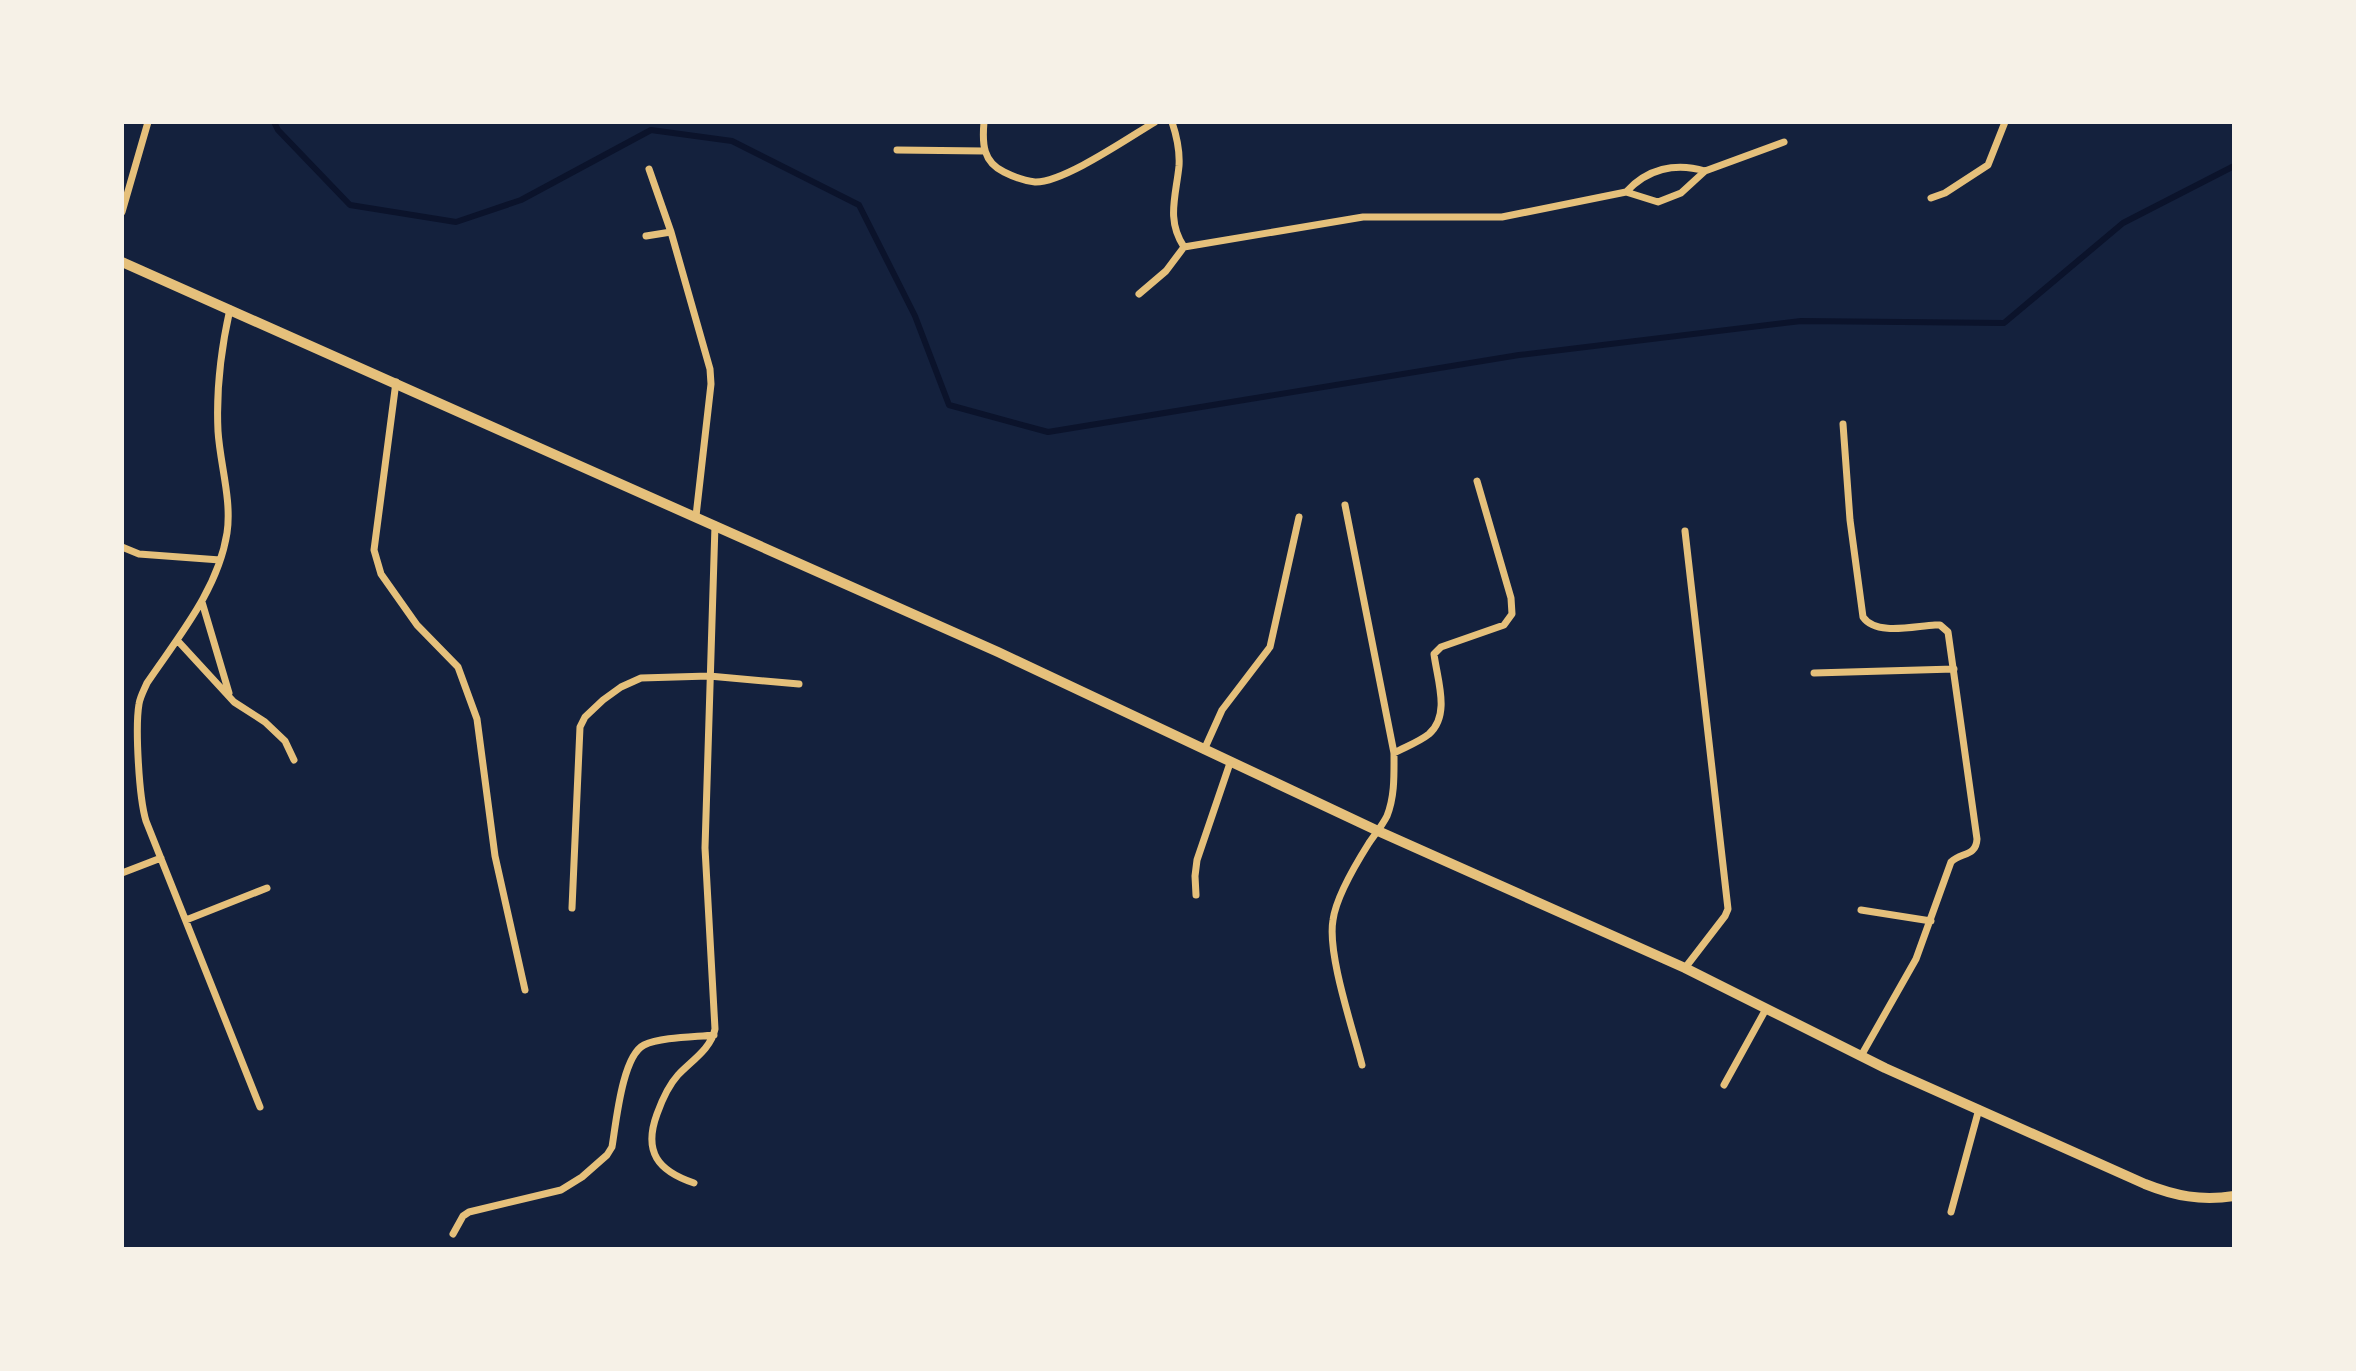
<svg xmlns="http://www.w3.org/2000/svg" width="2356" height="1371" font-family="'PT Sans Narrow',sans-serif">
  <style>
    .lines { fill: none; stroke-linecap: round; stroke-linejoin: round }
    .stream { stroke: #0b132b; stroke-width: 6 }
    .minor { stroke: #e5c07b; stroke-width: 7 }
    .tertiary { stroke: #e5c07b; stroke-width: 10 }
  </style>
  <rect width="100%" height="100%" fill="#14213d"/>
  <g class="lines">
    <!-- stream -->
    <path class="stream" d="M274,122L278,130L350,205L456,222L521,200L651,130L732,141L859,205L915,316L949,405L1048,432L1519,355L1801,321L2004,323L2123,223L2234,166"/>
    <!-- minor -->
    <path class="minor" d="M984,122C982,144 983,162 1004,172C1014,177 1025,181 1035,182C1063,183 1128,138 1155,122
      M1172,122C1177,137 1180,151 1179,166C1176,196 1166,220 1184,247
      M897,150L984,151
      M649,169L671,232L710,369L711,384L696,516
      M1626,192C1647,169 1675,162 1705,171
      M1931,198L1945,193L1988,165L2005,122
      M122,212L148,122
      M646,236L671,232
      M1139,294L1166,271L1184,247L1363,217H1502L1626,192L1658,202L1681,193L1705,171L1784,142
      M230,309C221,349 216,390 218,431C220,464 232,500 227,533C218,590 178,637 147,683C144,690 140,697 139,704C135,728 139,798 146,821L260,1107
      M396,382L374,550L381,574L417,625L458,667L477,719L495,856L525,990
      M1843,424L1850,520L1863,617C1876,636 1914,626 1935,625H1940L1948,632L1977,839C1976,857 1961,852 1951,862L1916,959L1861,1056
      M1345,505L1394,753C1394,774 1395,796 1387,816C1382,826 1375,834 1369,843C1357,862 1336,897 1333,920C1327,954 1353,1029 1362,1065
      M1685,531L1728,909L1725,916L1685,968
      M122,547L139,554L220,560
      M202,602L229,693
      M177,640L234,702L265,722L285,741L294,760
      M1814,673L1954,669
      M1204,750L1222,710L1270,647L1299,517
      M1394,753C1405,747 1419,742 1429,734C1451,715 1437,679 1434,654L1441,647L1504,625L1512,614L1511,598L1477,481
      M122,873L161,858
      M1196,895L1195,876L1197,860L1230,763
      M572,908L580,727L585,717L603,700L621,687L641,678L709,676L799,684
      M1861,910L1931,921
      M186,920L267,888
      M1724,1085L1766,1009
      M694,1183C658,1171 643,1152 657,1114C662,1100 668,1086 678,1075C691,1061 711,1049 715,1029L705,848L715,525
      M1951,1212L1979,1109
      M453,1234L463,1216L469,1212L561,1190L582,1177L607,1155L612,1147C616,1124 622,1056 644,1045C661,1037 695,1037 714,1035"/>
    <!-- tertiary -->
    <path class="tertiary" d="M122,262L998,652L1378,831L1685,968L1885,1068L2145,1184C2175,1196 2201,1201 2234,1196"/>
  </g>
  <!-- border -->
  <rect width="2356" height="1371" fill="none" stroke="#f6f1e7" stroke-width="248"/>
</svg>
